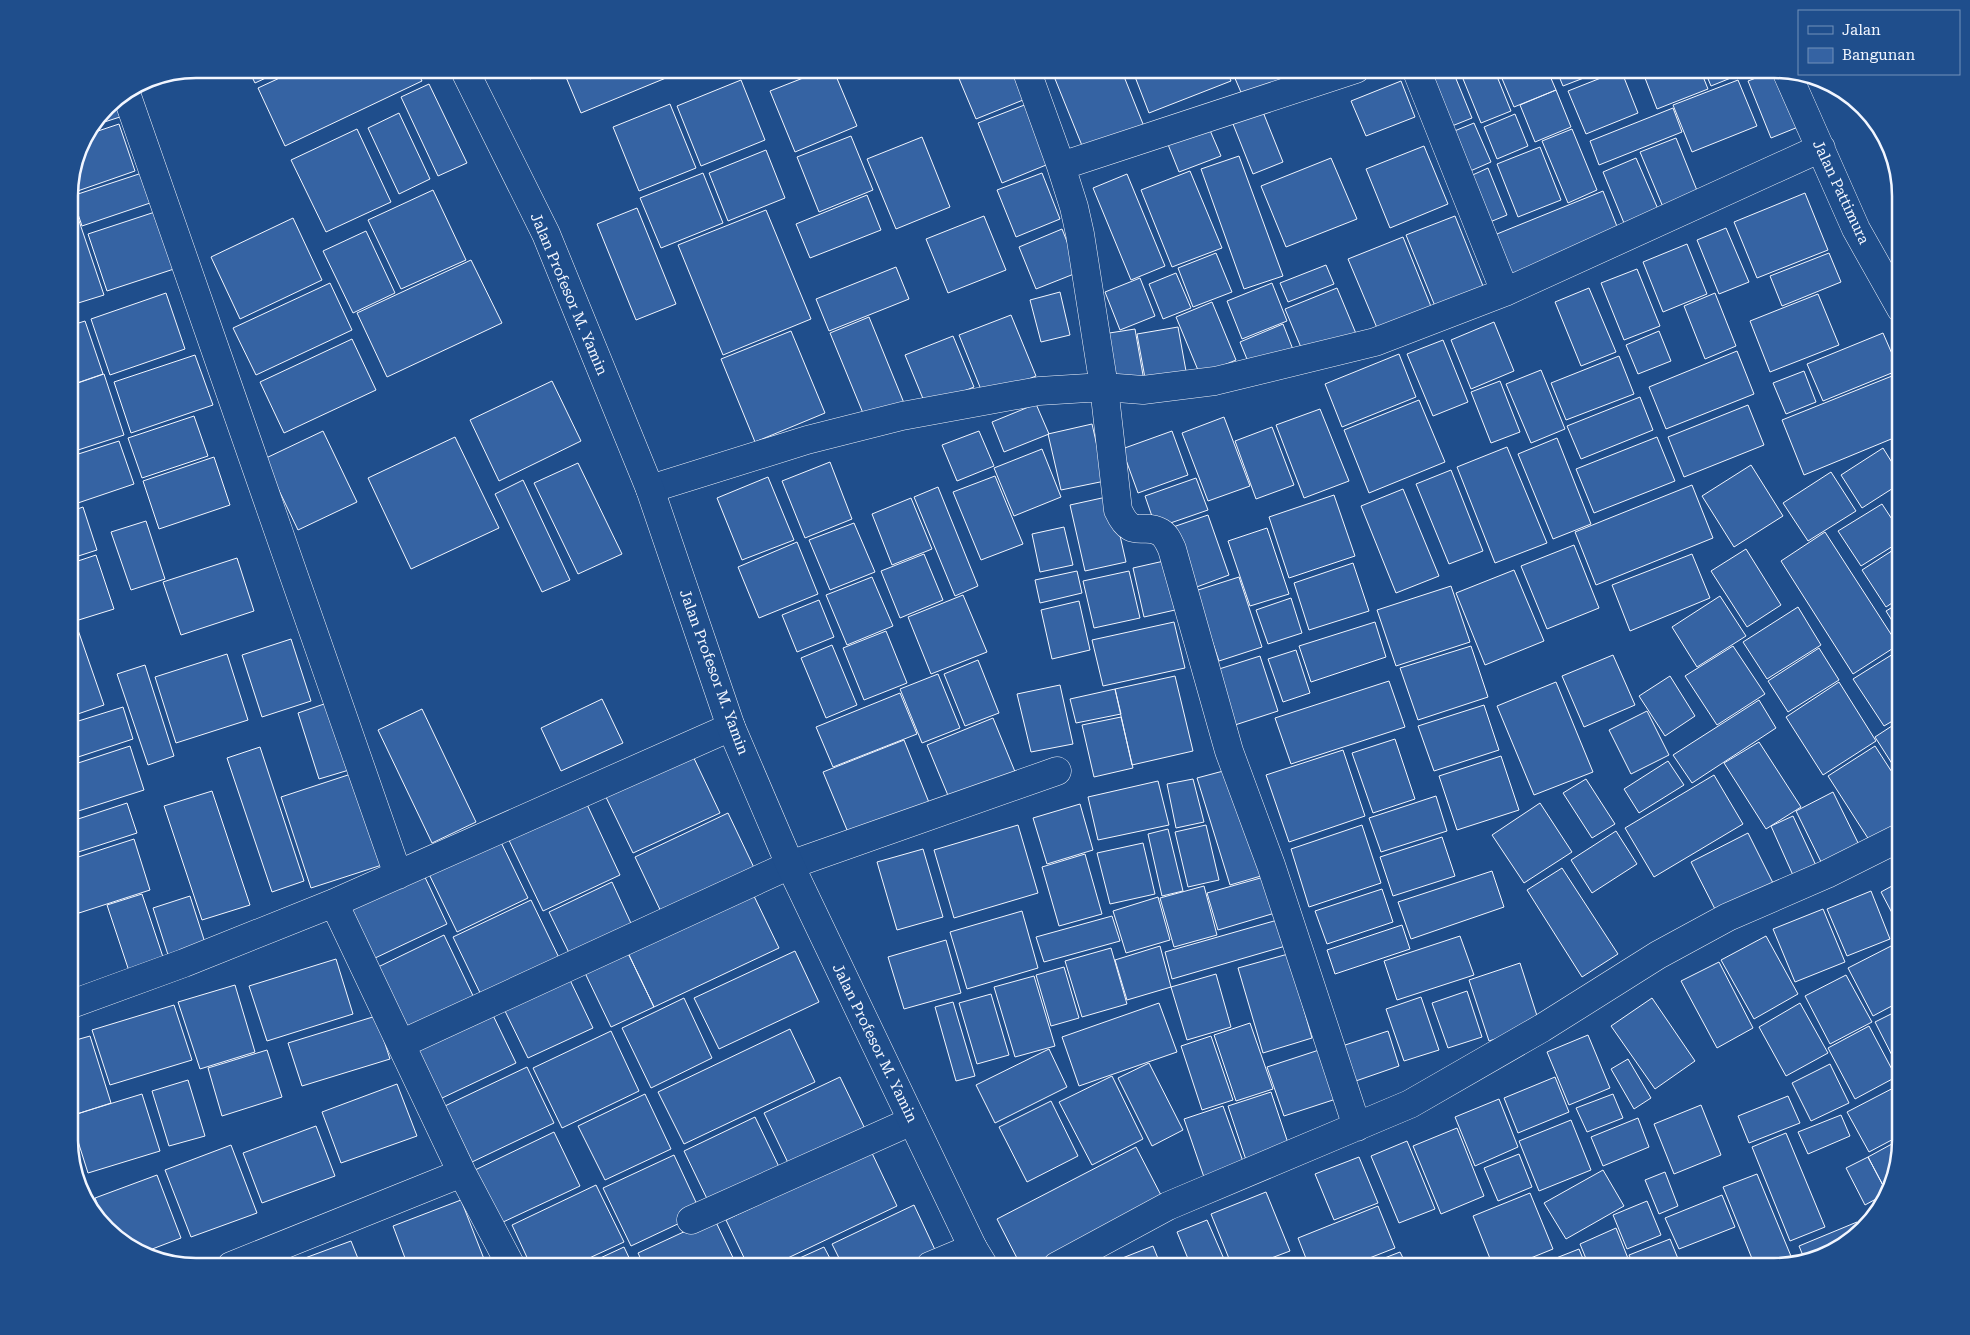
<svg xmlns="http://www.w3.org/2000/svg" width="1970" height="1335" font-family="'Roboto Serif',serif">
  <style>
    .building { fill: #3563a3; stroke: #f2f6ff }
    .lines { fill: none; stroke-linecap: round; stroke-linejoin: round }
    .minor-casing { stroke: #f2f6ff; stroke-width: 29 }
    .major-casing { stroke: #f2f6ff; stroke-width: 29 }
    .minor { stroke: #1f4e8c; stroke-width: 28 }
    .major { stroke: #1f4e8c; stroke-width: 28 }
    .labels { text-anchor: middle; stroke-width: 4; stroke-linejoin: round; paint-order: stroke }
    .street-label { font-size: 15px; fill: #f2f6ff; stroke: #1f4e8c }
    .rim { fill: none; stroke: #f2f6ff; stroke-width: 2.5 }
  </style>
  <rect width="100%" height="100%" fill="#1f4e8c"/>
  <!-- building -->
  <path class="building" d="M248,69H285L255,83Z
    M299,69H416L422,81L285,146L258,88Z
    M526,69H555L530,79Z
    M566,69H676L678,73L581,113L563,70Z
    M826,69H833L857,126L795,152L770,91Z
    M955,69H1016L1028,98L976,119Z
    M1051,69H1121L1145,129L1085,153Z
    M1132,69H1226L1231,81L1149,113Z
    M1231,69H1288L1294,84L1246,104Z
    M1291,69H1337L1297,84Z
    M1423,69H1452L1472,118L1447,128Z
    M1459,69H1494L1511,111L1481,123Z
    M1498,69H1547L1556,90L1514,107Z
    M1556,69H1607L1563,86Z
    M1630,69H1654L1633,77Z
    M1668,69H1700L1708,89L1657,109L1645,78Z
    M1704,69H1753L1711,86Z
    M1621,70L1638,113L1586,134L1568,91Z
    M1777,70L1803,125L1771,138L1748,81Z
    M741,80L765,140L701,166L677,106Z
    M1738,80L1757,126L1692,152L1673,105Z
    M1401,81L1415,117L1366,136L1351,101Z
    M429,84L467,163L438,176L401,97Z
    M1556,90L1571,127L1535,142L1520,105Z
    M117,98L123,116L92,126L106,106Z
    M670,104L696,168L639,191L613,127Z
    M1027,104L1051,163L1002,183L978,123Z
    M1673,108L1682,132L1599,165L1590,141Z
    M1263,112L1283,162L1253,174L1233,124Z
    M399,113L430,179L399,194L368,128Z
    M1515,114L1528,146L1497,159L1484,127Z
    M1206,121L1221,156L1179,172L1165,137Z
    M1474,123L1491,162L1468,172L1452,132Z
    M119,124L135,171L69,194L79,147L86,135Z
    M357,129L391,202L326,232L291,160Z
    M1572,129L1597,190L1568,203L1542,141Z
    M851,136L873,190L819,212L797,157Z
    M922,137L950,207L896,229L867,159Z
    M1676,138L1698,193L1663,207L1640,152Z
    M1424,146L1448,204L1390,228L1366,169Z
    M1540,147L1561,200L1518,217L1497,164Z
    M766,150L785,198L728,221L709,173Z
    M1239,156L1283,276L1244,289L1201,169Z
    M1331,158L1357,219L1286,247L1261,186Z
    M1636,158L1658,209L1624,223L1603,172Z
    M1488,168L1507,215L1485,224L1466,178Z
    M148,171L159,200L82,226L72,196Z
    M1190,171L1222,248L1172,267L1141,190Z
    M703,173L723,223L661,248L640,198Z
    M1042,173L1060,219L1016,237L997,190Z
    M1127,174L1165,266L1131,280L1093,188Z
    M433,190L466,260L401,289L368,220Z
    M1603,191L1620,234L1509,279L1492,236Z
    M1805,193L1828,250L1757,278L1734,222Z
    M867,195L881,230L810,258L796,224Z
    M74,206L104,295L75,304L69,286V207Z
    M637,208L676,304L636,320L597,224Z
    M161,210L180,267L107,291L88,234Z
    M766,210L811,319L723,355L678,245Z
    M984,216L1006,270L948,293L926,239Z
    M1455,216L1485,291L1437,311L1406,235Z
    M293,218L322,280L240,319L211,257Z
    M1726,228L1749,282L1719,294L1697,240Z
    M1062,229L1079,272L1036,289L1019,247Z
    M366,231L395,293L353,313L323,251Z
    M1403,237L1434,314L1380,335L1348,259Z
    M1687,244L1707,294L1663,312L1643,262Z
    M1216,253L1232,292L1193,307L1178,268Z
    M1829,253L1841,282L1782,306L1770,276Z
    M471,260L502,323L387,377L357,313Z
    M1326,265L1334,284L1288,302L1280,283Z
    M896,267L909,299L829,331L816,299Z
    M1637,269L1660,326L1624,340L1601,283Z
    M1176,273L1191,308L1163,319L1149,284Z
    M1140,278L1155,316L1120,330L1105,292Z
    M330,283L352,330L256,375L233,328Z
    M1272,283L1287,321L1242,339L1227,301Z
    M1337,288L1357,336L1305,357L1285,309Z
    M1589,288L1616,352L1581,366L1555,302Z
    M1060,292L1070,335L1041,342L1030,300Z
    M166,293L185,349L110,375L91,319Z
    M1715,293L1736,346L1705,359L1684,306Z
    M1818,294L1839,345L1770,372L1750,321Z
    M1212,302L1236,360L1200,375L1176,317Z
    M1011,315L1036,376L984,397L959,335Z
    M869,317L904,403L865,418L830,333Z
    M85,321L103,374L77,383L69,360V326Z
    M1494,322L1514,371L1471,389L1451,340Z
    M1283,324L1294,352L1251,369L1240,342Z
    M1178,327L1186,371L1145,378L1137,334Z
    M1135,329L1144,381L1111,386L1103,334Z
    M791,331L825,413L755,442L721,359Z
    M1659,331L1671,361L1638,374L1626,345Z
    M1883,333L1899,370L1823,401L1807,364Z
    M953,336L974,387L926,406L905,355Z
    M352,339L376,390L284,433L260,382Z
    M1443,340L1468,402L1433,416L1407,354Z
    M1737,351L1754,394L1666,429L1649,387Z
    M1399,354L1416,397L1342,427L1325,384Z
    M195,355L213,405L131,433L114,382Z
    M1619,356L1634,394L1566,420L1551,383Z
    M1541,370L1565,429L1531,443L1506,384Z
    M1804,371L1816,402L1786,414L1773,383Z
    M104,374L124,435L69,453V386Z
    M1897,374L1901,385V435L1804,475L1782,420Z
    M552,381L581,441L499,481L470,420Z
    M1500,381L1520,432L1491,443L1471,392Z
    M1640,397L1653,430L1581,459L1567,426Z
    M1419,400L1445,462L1369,493L1344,430Z
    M1036,404L1049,434L1004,452L992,422Z
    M1748,405L1764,445L1684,477L1668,437Z
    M1320,409L1349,481L1304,498L1276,425Z
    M194,416L208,456L142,478L128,438Z
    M1224,417L1250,486L1208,501L1182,433Z
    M1092,424L1105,481L1061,490L1048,434Z
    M1272,427L1294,485L1256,499L1235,441Z
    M323,431L357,502L298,530L264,459Z
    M979,431L994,466L957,481L942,445Z
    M1172,431L1188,475L1138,493L1122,449Z
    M455,437L499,528L411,569L368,478Z
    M1657,437L1675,481L1594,513L1576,469Z
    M1557,438L1591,524L1553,539L1518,454Z
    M119,441L134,484L69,506V457Z
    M1507,447L1547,543L1495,563L1457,467Z
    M1883,448L1901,477V483L1862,508L1841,475Z
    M1901,448V465L1894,453Z
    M1042,449L1061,497L1014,516L994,468Z
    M214,457L230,505L159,529L143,481Z
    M830,462L852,519L805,538L782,481Z
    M578,463L622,554L578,574L534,483Z
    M1751,465L1783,516L1734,547L1702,496Z
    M1451,470L1483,551L1449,564L1416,484Z
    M1831,472L1856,511L1808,541L1783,503Z
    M995,476L1023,544L981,560L953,492Z
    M768,477L794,540L742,560L717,498Z
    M1196,478L1208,510L1156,528L1145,496Z
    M523,480L570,580L542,592L495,494Z
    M1692,485L1713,538L1596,585L1575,532Z
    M938,487L978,586L955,596L914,497Z
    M1403,489L1439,576L1396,593L1361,506Z
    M1334,495L1355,556L1289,578L1269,517Z
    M1111,496L1126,562L1085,571L1070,505Z
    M911,498L932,549L892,565L872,514Z
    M1882,504L1901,533V541L1861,566L1838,531Z
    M83,507L97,550L69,559V512Z
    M1208,515L1229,575L1194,588L1173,527Z
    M146,521L165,579L131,590L111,532Z
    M854,523L875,572L830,590L809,540Z
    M1064,527L1073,565L1040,572L1032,534Z
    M1267,528L1289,594L1250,606L1228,541Z
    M1825,532L1898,645L1853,674L1781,561Z
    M797,542L818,594L759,618L738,567Z
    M1574,545L1599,608L1547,629L1521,566Z
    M1901,545V597L1886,607L1862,570Z
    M1746,549L1781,605L1747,627L1711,571Z
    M924,554L943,600L900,618L881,571Z
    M1692,554L1710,598L1630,631L1612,585Z
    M96,555L114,609L69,623V564Z
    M237,558L254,611L181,635L163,582Z
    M1164,561L1175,610L1144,617L1133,568Z
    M1353,563L1369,611L1309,630L1294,583Z
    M1514,570L1544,641L1485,665L1456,593Z
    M1077,571L1082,593L1040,603L1035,580Z
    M1129,571L1140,618L1094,628L1083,581Z
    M872,577L893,626L847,645L826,595Z
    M1239,577L1262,647L1219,661L1195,591Z
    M1451,586L1470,642L1396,666L1377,610Z
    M963,595L987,652L931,674L908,617Z
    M1720,596L1746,636L1697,667L1672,627Z
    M1291,598L1302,633L1268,644L1256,610Z
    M819,600L834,637L797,652L782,615Z
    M1079,601L1090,650L1052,659L1041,610Z
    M1901,602V635L1886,611Z
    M1798,607L1821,645L1767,679L1743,642Z
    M1174,622L1185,668L1103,686L1092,640Z
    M1375,622L1386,657L1311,682L1299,646Z
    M78,630L104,705L69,717V633Z
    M886,631L907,683L864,700L843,648Z
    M291,639L311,701L262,717L242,655Z
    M832,645L857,705L826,718L801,658Z
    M1471,646L1488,697L1418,720L1400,668Z
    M1733,646L1765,694L1717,725L1685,676Z
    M1819,648L1839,680L1788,712L1768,681Z
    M1901,649V716L1884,726L1853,679Z
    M1296,650L1310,693L1283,702L1268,659Z
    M227,654L248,720L176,743L155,677Z
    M1613,655L1635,705L1584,727L1562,676Z
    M1260,656L1278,711L1235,725L1216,670Z
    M978,660L999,713L965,726L944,674Z
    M145,665L174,756L148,765L117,674Z
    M938,674L960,728L922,743L900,689Z
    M1175,676L1193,751L1132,765L1115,689Z
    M1670,676L1695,716L1665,736L1639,696Z
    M1389,681L1405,727L1291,764L1275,718Z
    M1556,682L1593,772L1534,795L1497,706Z
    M1839,682L1876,741L1823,775L1786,717Z
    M1060,685L1073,744L1031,752L1017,694Z
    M1115,689L1121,714L1076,723L1070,699Z
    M900,693L917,734L833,767L816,727Z
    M602,699L623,743L561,771L541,728Z
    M1759,700L1776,728L1692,783L1673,755Z
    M327,703L349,770L319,779L298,713Z
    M1484,705L1499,750L1434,771L1418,726Z
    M123,707L133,739L69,760V724Z
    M422,709L476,822L432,843L378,730Z
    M1647,711L1669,755L1631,774L1609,730Z
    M1121,717L1133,768L1094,777L1082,725Z
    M993,718L1018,779L952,805L927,745Z
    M1901,720V771L1898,773L1875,737Z
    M1395,739L1415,799L1373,813L1352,753Z
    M904,740L932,810L852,842L823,772Z
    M1759,742L1801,807L1766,829L1724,763Z
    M130,746L144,790L69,814V766Z
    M1875,746L1901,786V824L1871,843L1828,776Z
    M260,747L304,881L272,892L227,758Z
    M1343,750L1365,816L1289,842L1266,775Z
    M691,752L720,813L633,853L604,793Z
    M1501,756L1519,810L1457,830L1439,776Z
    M1668,761L1684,785L1639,813L1624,789Z
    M1227,770L1261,876L1230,885L1197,778Z
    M354,773L385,864L311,888L281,797Z
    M1714,775L1743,824L1654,877L1625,828Z
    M1193,779L1204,822L1176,828L1167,784Z
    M1586,779L1615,824L1592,838L1563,793Z
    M1158,781L1169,825L1098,840L1088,797Z
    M212,791L250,905L202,920L164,806Z
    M1833,792L1864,855L1827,874L1796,811Z
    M1436,796L1447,831L1381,852L1369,818Z
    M584,798L620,875L543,911L506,834Z
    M127,803L137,833L69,855V822Z
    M1540,803L1572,852L1524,883L1492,835Z
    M1080,804L1093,850L1047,864L1033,818Z
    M728,813L757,874L664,918L635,857Z
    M1793,816L1819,872L1796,882L1771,826Z
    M1018,825L1038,893L954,918L934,850Z
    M1206,825L1219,880L1188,887L1175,832Z
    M1362,825L1381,883L1309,907L1291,849Z
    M1168,829L1183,891L1162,896L1148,834Z
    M1616,831L1637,864L1592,893L1571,860Z
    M1748,833L1775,887L1718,915L1691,862Z
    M498,836L528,898L457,932L427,870Z
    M1442,837L1455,876L1393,896L1380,857Z
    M134,839L150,890L79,913L69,882V860Z
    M1143,843L1155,894L1110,904L1097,853Z
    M923,849L943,917L897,930L877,862Z
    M1085,854L1102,914L1059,926L1042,867Z
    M1562,868L1618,954L1582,977L1527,890Z
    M1492,871L1504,907L1411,939L1398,902Z
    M423,873L447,924L373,959L349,908Z
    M1264,877L1275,913L1218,930L1207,893Z
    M1901,881V930L1881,892Z
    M612,882L635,932L573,961L549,912Z
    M1204,886L1217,935L1174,947L1160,898Z
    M1382,889L1393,922L1327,944L1315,911Z
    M1871,891L1890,939L1847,956L1827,909Z
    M142,894L167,969L132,980L107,905Z
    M753,894L779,948L654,1007L628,953Z
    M190,896L207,949L170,961L153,908Z
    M1158,897L1170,940L1126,953L1113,911Z
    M531,900L562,964L484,1001L453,937Z
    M1823,909L1845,962L1795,982L1773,929Z
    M1022,911L1038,968L967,989L950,932Z
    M1112,916L1120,941L1044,962L1036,937Z
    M1281,919L1289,945L1172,979L1165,952Z
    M1402,925L1410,949L1335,974L1327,950Z
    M444,935L476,1002L408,1034L376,968Z
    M1460,936L1474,975L1397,1000L1384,961Z
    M1766,936L1798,994L1754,1019L1721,960Z
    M946,940L961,993L904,1009L888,957Z
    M1895,944L1901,954V1001L1873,1016L1848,968Z
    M1160,946L1171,987L1127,1000L1115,960Z
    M1111,948L1127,1004L1082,1017L1065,961Z
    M795,951L819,1002L719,1049L694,998Z
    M628,953L654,1007L611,1027L585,973Z
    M1288,954L1312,1038L1263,1053L1238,968Z
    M336,959L353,1014L267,1041L249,986Z
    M1719,962L1753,1028L1717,1048L1681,981Z
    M1520,963L1540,1025L1489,1041L1469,980Z
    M1064,967L1079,1018L1051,1026L1036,975Z
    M1216,974L1231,1027L1187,1040L1171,987Z
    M1846,975L1872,1022L1830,1044L1805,996Z
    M1034,976L1055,1046L1015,1057L994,987Z
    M569,978L593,1028L528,1058L504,1009Z
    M235,985L255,1052L200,1069L178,1002Z
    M1467,991L1482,1037L1448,1048L1432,1003Z
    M991,994L1009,1055L977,1064L959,1003Z
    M1421,997L1439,1050L1404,1061L1386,1009Z
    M684,998L712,1058L651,1088L622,1028Z
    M1652,998L1695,1061L1655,1089L1611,1026Z
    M953,1002L975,1076L956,1081L935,1007Z
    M1159,1003L1177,1052L1079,1086L1062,1037Z
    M1800,1003L1828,1053L1786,1076L1759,1027Z
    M174,1005L192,1060L110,1085L92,1030Z
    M490,1009L516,1063L440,1099L414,1044Z
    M1901,1009V1073L1875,1022Z
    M376,1016L390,1059L302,1086L288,1043Z
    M1250,1023L1273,1089L1236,1101L1214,1035Z
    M1869,1026L1896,1077L1855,1099L1828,1048Z
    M790,1029L815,1082L684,1144L658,1092Z
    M611,1031L639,1091L562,1128L533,1068Z
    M1388,1031L1399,1066L1350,1083L1339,1047Z
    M1588,1035L1610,1088L1569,1105L1547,1052Z
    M90,1036L111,1103L71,1116L69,1110V1042Z
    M1211,1036L1233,1100L1202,1110L1181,1046Z
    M1049,1049L1067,1087L995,1123L976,1085Z
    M267,1050L282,1097L222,1116L208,1068Z
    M1319,1050L1336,1099L1284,1116L1267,1067Z
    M1628,1059L1651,1098L1634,1109L1611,1069Z
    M1149,1063L1183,1130L1152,1146L1118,1078Z
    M1830,1064L1849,1103L1811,1121L1792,1083Z
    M527,1067L554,1123L472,1162L445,1106Z
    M1112,1076L1143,1139L1092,1165L1059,1102Z
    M840,1077L867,1133L791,1169L764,1113Z
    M1555,1077L1569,1112L1518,1133L1504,1098Z
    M188,1080L205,1136L169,1146L152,1091Z
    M397,1084L417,1136L341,1163L322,1112Z
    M1901,1084V1135L1869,1152L1847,1112Z
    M1271,1092L1291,1152L1248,1166L1228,1106Z
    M142,1094L160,1151L88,1173L70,1116Z
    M645,1094L671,1149L605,1180L578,1126Z
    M1613,1094L1623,1118L1587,1132L1576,1108Z
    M1788,1096L1800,1123L1749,1143L1738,1116Z
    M1499,1099L1518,1147L1475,1166L1455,1117Z
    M1051,1101L1078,1156L1027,1182L999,1127Z
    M1701,1105L1721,1155L1674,1174L1654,1124Z
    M1223,1106L1245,1167L1205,1180L1184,1119Z
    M1841,1115L1850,1136L1808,1154L1798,1132Z
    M755,1117L781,1171L710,1205L684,1151Z
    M1638,1118L1649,1147L1603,1166L1591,1137Z
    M1571,1120L1591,1170L1539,1191L1519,1141Z
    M316,1126L335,1176L262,1203L243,1153Z
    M1457,1128L1484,1196L1441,1214L1413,1146Z
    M554,1132L580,1186L501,1223L475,1170Z
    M1786,1133L1825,1227L1790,1241L1752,1147Z
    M1901,1139V1140L1886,1191L1868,1157Z
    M1407,1141L1435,1209L1399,1223L1371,1156Z
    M231,1145L257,1213L191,1237L165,1170Z
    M1136,1147L1163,1199L1035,1266H1021L997,1219Z
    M871,1151L897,1206L771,1266H748L726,1220Z
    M1519,1154L1532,1187L1498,1201L1484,1168Z
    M674,1155L701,1213L631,1246L603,1188Z
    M1359,1157L1378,1203L1334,1220L1315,1174Z
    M1868,1157L1886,1191L1885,1194L1865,1205L1846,1168Z
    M1603,1170L1624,1206L1566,1239L1544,1203Z
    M1665,1172L1678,1206L1659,1214L1645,1180Z
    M1757,1174L1793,1261L1775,1266H1755L1723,1187Z
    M157,1175L181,1238L147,1251L125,1245L105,1223L95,1198Z
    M596,1185L624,1242L572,1266H531L512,1225Z
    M1266,1192L1290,1251L1250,1266H1232L1211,1214Z
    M1530,1193L1553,1249L1511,1266H1493L1473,1216Z
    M1722,1195L1735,1227L1679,1249L1665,1218Z
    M461,1200L484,1259L464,1266H408L393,1226Z
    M1647,1201L1661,1235L1627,1249L1613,1215Z
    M914,1205L937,1254L911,1266H843L832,1244Z
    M1378,1206L1395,1248L1349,1266H1309L1298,1238Z
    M714,1218L737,1266H644L638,1253Z
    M1207,1220L1227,1266H1191L1177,1232Z
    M1857,1222L1860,1229L1838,1249L1804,1258L1799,1246Z
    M1616,1228L1631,1266H1589L1580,1244Z
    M1670,1239L1681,1266H1634L1629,1255Z
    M351,1241L361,1266H309L305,1258Z
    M1153,1246L1161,1266H1102Z
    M624,1247L633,1266H583Z
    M824,1247L834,1266H782Z
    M1579,1249L1586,1266H1542L1541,1264Z
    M1400,1252L1407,1266H1364Z
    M1291,1258L1295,1266H1270Z"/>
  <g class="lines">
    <!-- minor casing -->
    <g class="minor-casing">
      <path id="minor" d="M1026,69L1061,166L1074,207L1080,234L1104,387L1118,510C1132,541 1143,522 1160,532C1167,536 1169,543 1172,549L1229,751L1271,865L1357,1127
        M1416,69L1505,292
        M1787,73L1856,229L1901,309
        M126,93L398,875
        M1061,166L1356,69
        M650,489L807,440L902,416L1039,391L1104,387L1143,390L1215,381L1375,342L1505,292L1821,148
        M334,903L462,1173L511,1266
        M69,1005L184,963L334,903L731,727
        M401,1044L790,865L1057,771
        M691,1220L912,1121
        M231,1266L462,1173
        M930,1266L973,1248
        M1057,1266L1168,1206L1410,1104L1542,1028L1658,955L1728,917L1827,874L1901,837"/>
    </g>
    <!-- major casing -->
    <g class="major-casing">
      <path id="major" d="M464,69L546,234L650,489L731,727L790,865L973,1248L984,1266"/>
    </g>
    <!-- minor -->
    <use href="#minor" class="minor"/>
    <!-- major -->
    <use href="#major" class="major"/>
  </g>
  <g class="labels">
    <!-- street labels -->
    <g class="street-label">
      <text transform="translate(1841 192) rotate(65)" y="5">Jalan Pattimura</text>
      <text transform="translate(569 294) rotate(67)" y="5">Jalan Profesor M. Yamin</text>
      <text transform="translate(714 672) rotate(70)" y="5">Jalan Profesor M. Yamin</text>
      <text transform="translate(875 1043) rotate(64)" y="5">Jalan Profesor M. Yamin</text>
    </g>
  </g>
  <!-- crop -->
  <path d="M0 0H1970V1335H0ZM196 78H1774A118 118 0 0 1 1892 196V1140A118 118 0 0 1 1774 1258H196A118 118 0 0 1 78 1140V196A118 118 0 0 1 196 78Z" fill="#1f4e8c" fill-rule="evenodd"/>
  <path class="rim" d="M196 78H1774A118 118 0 0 1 1892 196V1140A118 118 0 0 1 1774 1258H196A118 118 0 0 1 78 1140V196A118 118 0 0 1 196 78Z"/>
  <!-- legend -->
  <rect x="1798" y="10" width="162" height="65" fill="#1f4e8c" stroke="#7391ba"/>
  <rect x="1808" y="26" width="25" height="8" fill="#1f4e8c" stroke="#7391ba"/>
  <text x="1842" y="35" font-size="15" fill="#f2f6ff">Jalan</text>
  <rect x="1808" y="48" width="25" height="15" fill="#3563a3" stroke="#7391ba"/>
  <text x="1842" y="60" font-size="15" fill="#f2f6ff">Bangunan</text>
</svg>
